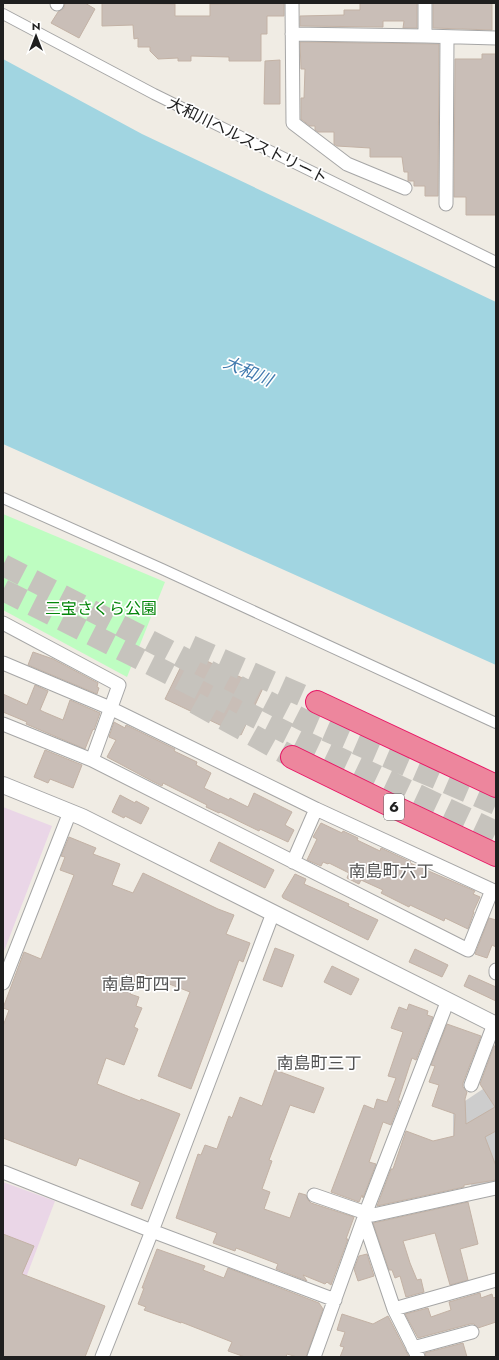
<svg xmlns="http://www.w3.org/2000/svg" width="499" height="1360" font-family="Jost,'Noto Sans JP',sans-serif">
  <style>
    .industrial { fill: #ead6e7 }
    .religious { fill: #cdcdcd }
    .park { fill: #befdc1 }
    .water { fill: #a1d5e1 }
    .building { fill: #c9beb7; stroke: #c3b2a5 }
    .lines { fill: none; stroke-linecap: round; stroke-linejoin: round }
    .motorway-tunnel { stroke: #c6c3bd; stroke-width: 22; stroke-dasharray: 22 11; stroke-linecap: butt }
    .pedestrian-casing { stroke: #a6a6a6; stroke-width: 12 }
    .minor-casing { stroke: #a6a6a6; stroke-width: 15 }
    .tertiary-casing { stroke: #a6a6a6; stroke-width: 18 }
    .motorway-casing { stroke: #e81866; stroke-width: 24 }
    .pedestrian { stroke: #fff; stroke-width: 10 }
    .minor { stroke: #fff; stroke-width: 13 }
    .tertiary { stroke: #fff; stroke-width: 16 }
    .motorway { stroke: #ed869d; stroke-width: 22 }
    .labels { text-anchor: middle; stroke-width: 3.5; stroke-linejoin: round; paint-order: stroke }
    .shield { fill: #fff; stroke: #626262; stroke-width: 1 }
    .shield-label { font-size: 15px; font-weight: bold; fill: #1f1f1f }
    .street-label { font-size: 16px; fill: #1f1f1f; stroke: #fff }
    .park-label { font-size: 16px; fill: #04860a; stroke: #fff }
    .water-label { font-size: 17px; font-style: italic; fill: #417aae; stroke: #fff }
    .neighbourhood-label { font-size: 17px; fill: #525252; stroke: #fff }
  </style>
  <rect width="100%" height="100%" fill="#f0ece4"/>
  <!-- industrial -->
  <path class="industrial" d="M3,807L52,826L3,954Z
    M3,1182L55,1201L13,1312L3,1308Z"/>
  <!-- religious -->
  <path class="religious" d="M483,1089H496V1182L472,1188L453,1135V1109Z"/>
  <!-- park -->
  <path class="park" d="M3,514L165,582L127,677L3,610Z"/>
  <!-- water -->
  <path class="water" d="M3,59L142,134L496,302V665L3,444Z"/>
  <!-- building -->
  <path class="building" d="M65,3H85L95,9L79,38L51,23L58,12L64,8Z
    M102,3L175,4V16H210V4L284,3V16H267V34H261V61H229V57L191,56V61H178V58L158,59L150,51V47H138V38L134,39L133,25L102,26Z
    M360,3H417V28H403L404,21H383V27L300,26V16L344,15V10H360Z
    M433,3H492V30L433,28Z
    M300,42L439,44L438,196H425V186H414V181H408V172H404L402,157H370V148L337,146L334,144V132H318L315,130V126H310L301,119V98H304L305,69H301Z
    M482,54H496V215H466V197H454L455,59H482Z
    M280,60V104H264L265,61Z
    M33,652L53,659L98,683L97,687L99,688L97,694L28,665Z
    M188,652L263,688L241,735L165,699Z
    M35,685L48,691L40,710L44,712L63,720L70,700L100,713L94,730L93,729L85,749L26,724L27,722L3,712V694L27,705Z
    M114,722L125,728L126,725L175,749L174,751L197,762L196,765L211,773L204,788L229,800L230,798L248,807L254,793L292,812L285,825L294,830L288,842L260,829L259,831L220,812L219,813L206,807L207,805L163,783L162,786L152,781L107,757L116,740L109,737Z
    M45,750L82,765L73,788L50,779L48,783L34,777Z
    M120,795L135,803L136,801L149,808L141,824L125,816L124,818L112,812Z
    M321,823L342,833L343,831L358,838L357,840L380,851L381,848L411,862L410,863L475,891L473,894L480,897L473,912H474L468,929L445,918L444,921L410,905L409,907L381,893L383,890L361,880L359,884L347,878L349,873L329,863L328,864L323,862L321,866L307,860L317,839L313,837Z
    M69,837L96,848L93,854L120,864L112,885L133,893L143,873L218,909L234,915L226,934L250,943L243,962L239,960L191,1089L158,1076L190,992L138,972L130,994L139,997L136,1006L142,1008L134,1027L138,1029L124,1065L106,1058L97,1084L140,1101L141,1099L180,1114L142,1209L131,1205L140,1182L79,1158L76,1166L3,1138V1026L9,1010L3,1008L24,952L41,959L74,875L60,870L65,857L61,856Z
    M219,842L274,870L265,888L210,861Z
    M295,874L306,879L304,884L349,904L348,906L378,920L368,940L283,898L282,896Z
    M489,918L496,920V947L492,945L487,958L475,954Z
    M275,948L294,955L282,987L263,980Z
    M415,949L448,965L442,977L409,962Z
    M332,966L359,979L351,995L324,982Z
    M469,975L496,987V1001L464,986Z
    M409,1004L428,1011L427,1015L433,1017L416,1060L412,1058L398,1101H400L391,1125L383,1122L369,1162L376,1164L363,1198L362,1195L359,1202L331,1192L364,1105L374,1109L377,1099L387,1102L396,1078L388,1076L403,1032L391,1028L399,1007L407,1010Z
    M447,1024L481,1036L463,1083V1087L467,1092L465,1099L466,1124L495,1107L480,1084L494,1046H496V1131L485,1137L496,1166V1180L464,1185V1187L377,1206L391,1169H393L406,1131L433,1141L454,1136L455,1114L432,1106L439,1085L429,1082L435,1066L431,1065Z
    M275,1070L324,1088L314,1113L290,1105L269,1160L272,1161L262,1189L270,1192L264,1209L290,1218L299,1193L306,1195L308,1200L311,1203L354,1217L346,1239H348L331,1285L327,1282L325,1284L303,1275L307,1281L276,1269L278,1264L236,1248L235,1251L213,1243L217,1233L176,1218L198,1154L201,1155L205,1145L217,1149L229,1116L232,1118L240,1097L262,1106Z
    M468,1202L478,1244L460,1249L468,1280L450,1285L435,1233L403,1241L410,1263L417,1280L421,1279L424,1292L406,1297L400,1276L395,1278L392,1270H389L373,1223Z
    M3,1234L34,1246L22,1274L105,1306L85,1357H3Z
    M157,1249L205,1266L203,1270L224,1278L228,1268L319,1303L323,1309L306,1357H297L287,1354L286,1357H245L228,1351L232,1342L181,1322V1323L144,1310L146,1307L138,1304L144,1288H142Z
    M367,1254L374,1276L358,1281L354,1269L359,1256Z
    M480,1293L481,1298L492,1294L493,1298L496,1297V1322L478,1328L474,1324H470L418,1338L405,1314L428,1308L431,1317L451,1310L449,1302Z
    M342,1314L373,1324L388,1316L409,1357H340L344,1347L340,1346L345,1332L337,1330Z
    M463,1343L467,1357H426L425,1353Z"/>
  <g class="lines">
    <!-- motorway-tunnel -->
    <path class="motorway-tunnel" d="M3,565L311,724L496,804
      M3,590L303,741L496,832
      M191,646L317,702
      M195,703L292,757"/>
    <!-- pedestrian casing -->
    <g class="pedestrian-casing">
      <path id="pedestrian" d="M3,14L154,94L496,262
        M3,498L162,569L496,723"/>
    </g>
    <!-- minor casing -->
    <g class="minor-casing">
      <path id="minor" d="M57,3V4
        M292,3L293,123L347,164L405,188
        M425,3V36
        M292,34L425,36L496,38
        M446,204L447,37
        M3,623L119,685L92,760
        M3,663L110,708L316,809L496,892
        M3,724L92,760L468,950L492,890
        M293,862L316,809
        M496,970V973
        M3,983L70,812
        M471,1085L494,1024
        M3,1172L152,1231L335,1300
        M314,1195L366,1213L373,1215L496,1188
        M364,1220L394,1309L418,1357
        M394,1309L496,1280
        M413,1348L472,1332
        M102,1357L152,1231L273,913
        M314,1357L369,1204L448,1000"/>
    </g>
    <!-- tertiary casing -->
    <g class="tertiary-casing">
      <path id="tertiary" d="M3,785L82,817L496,1025"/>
    </g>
    <!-- motorway casing -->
    <g class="motorway-casing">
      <path id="motorway" d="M317,702L496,786
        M292,757L388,804L496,855"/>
    </g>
    <!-- pedestrian -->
    <use href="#pedestrian" class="pedestrian"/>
    <!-- minor -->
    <use href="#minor" class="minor"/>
    <!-- tertiary -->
    <use href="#tertiary" class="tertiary"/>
    <!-- motorway -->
    <use href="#motorway" class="motorway"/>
  </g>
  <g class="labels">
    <!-- shield labels -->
    <rect class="shield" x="384" y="794" width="20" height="26" rx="3"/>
    <g class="shield-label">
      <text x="394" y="812">6</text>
    </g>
    <!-- street labels -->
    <g class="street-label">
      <text transform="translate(248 140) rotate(26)" y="6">大和川ヘルスストリート</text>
    </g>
    <!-- park labels -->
    <g class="park-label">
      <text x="101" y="614">三宝さくら公園</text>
    </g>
    <!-- water labels -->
    <g class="water-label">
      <text transform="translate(248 371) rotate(23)" y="6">大和川</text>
    </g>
    <!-- neighbourhood labels -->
    <g class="neighbourhood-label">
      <text x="391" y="877">南島町六丁</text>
      <text x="144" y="990">南島町四丁</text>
      <text x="319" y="1069">南島町三丁</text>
    </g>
  </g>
  <!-- border -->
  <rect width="499" height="1360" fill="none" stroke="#1f1f1f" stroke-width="8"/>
  <!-- north arrow -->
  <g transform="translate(36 36)" stroke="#ffffff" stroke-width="3" paint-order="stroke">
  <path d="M0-3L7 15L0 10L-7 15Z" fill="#1f1f1f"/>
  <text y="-6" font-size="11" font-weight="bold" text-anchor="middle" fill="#1f1f1f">N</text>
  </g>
</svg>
